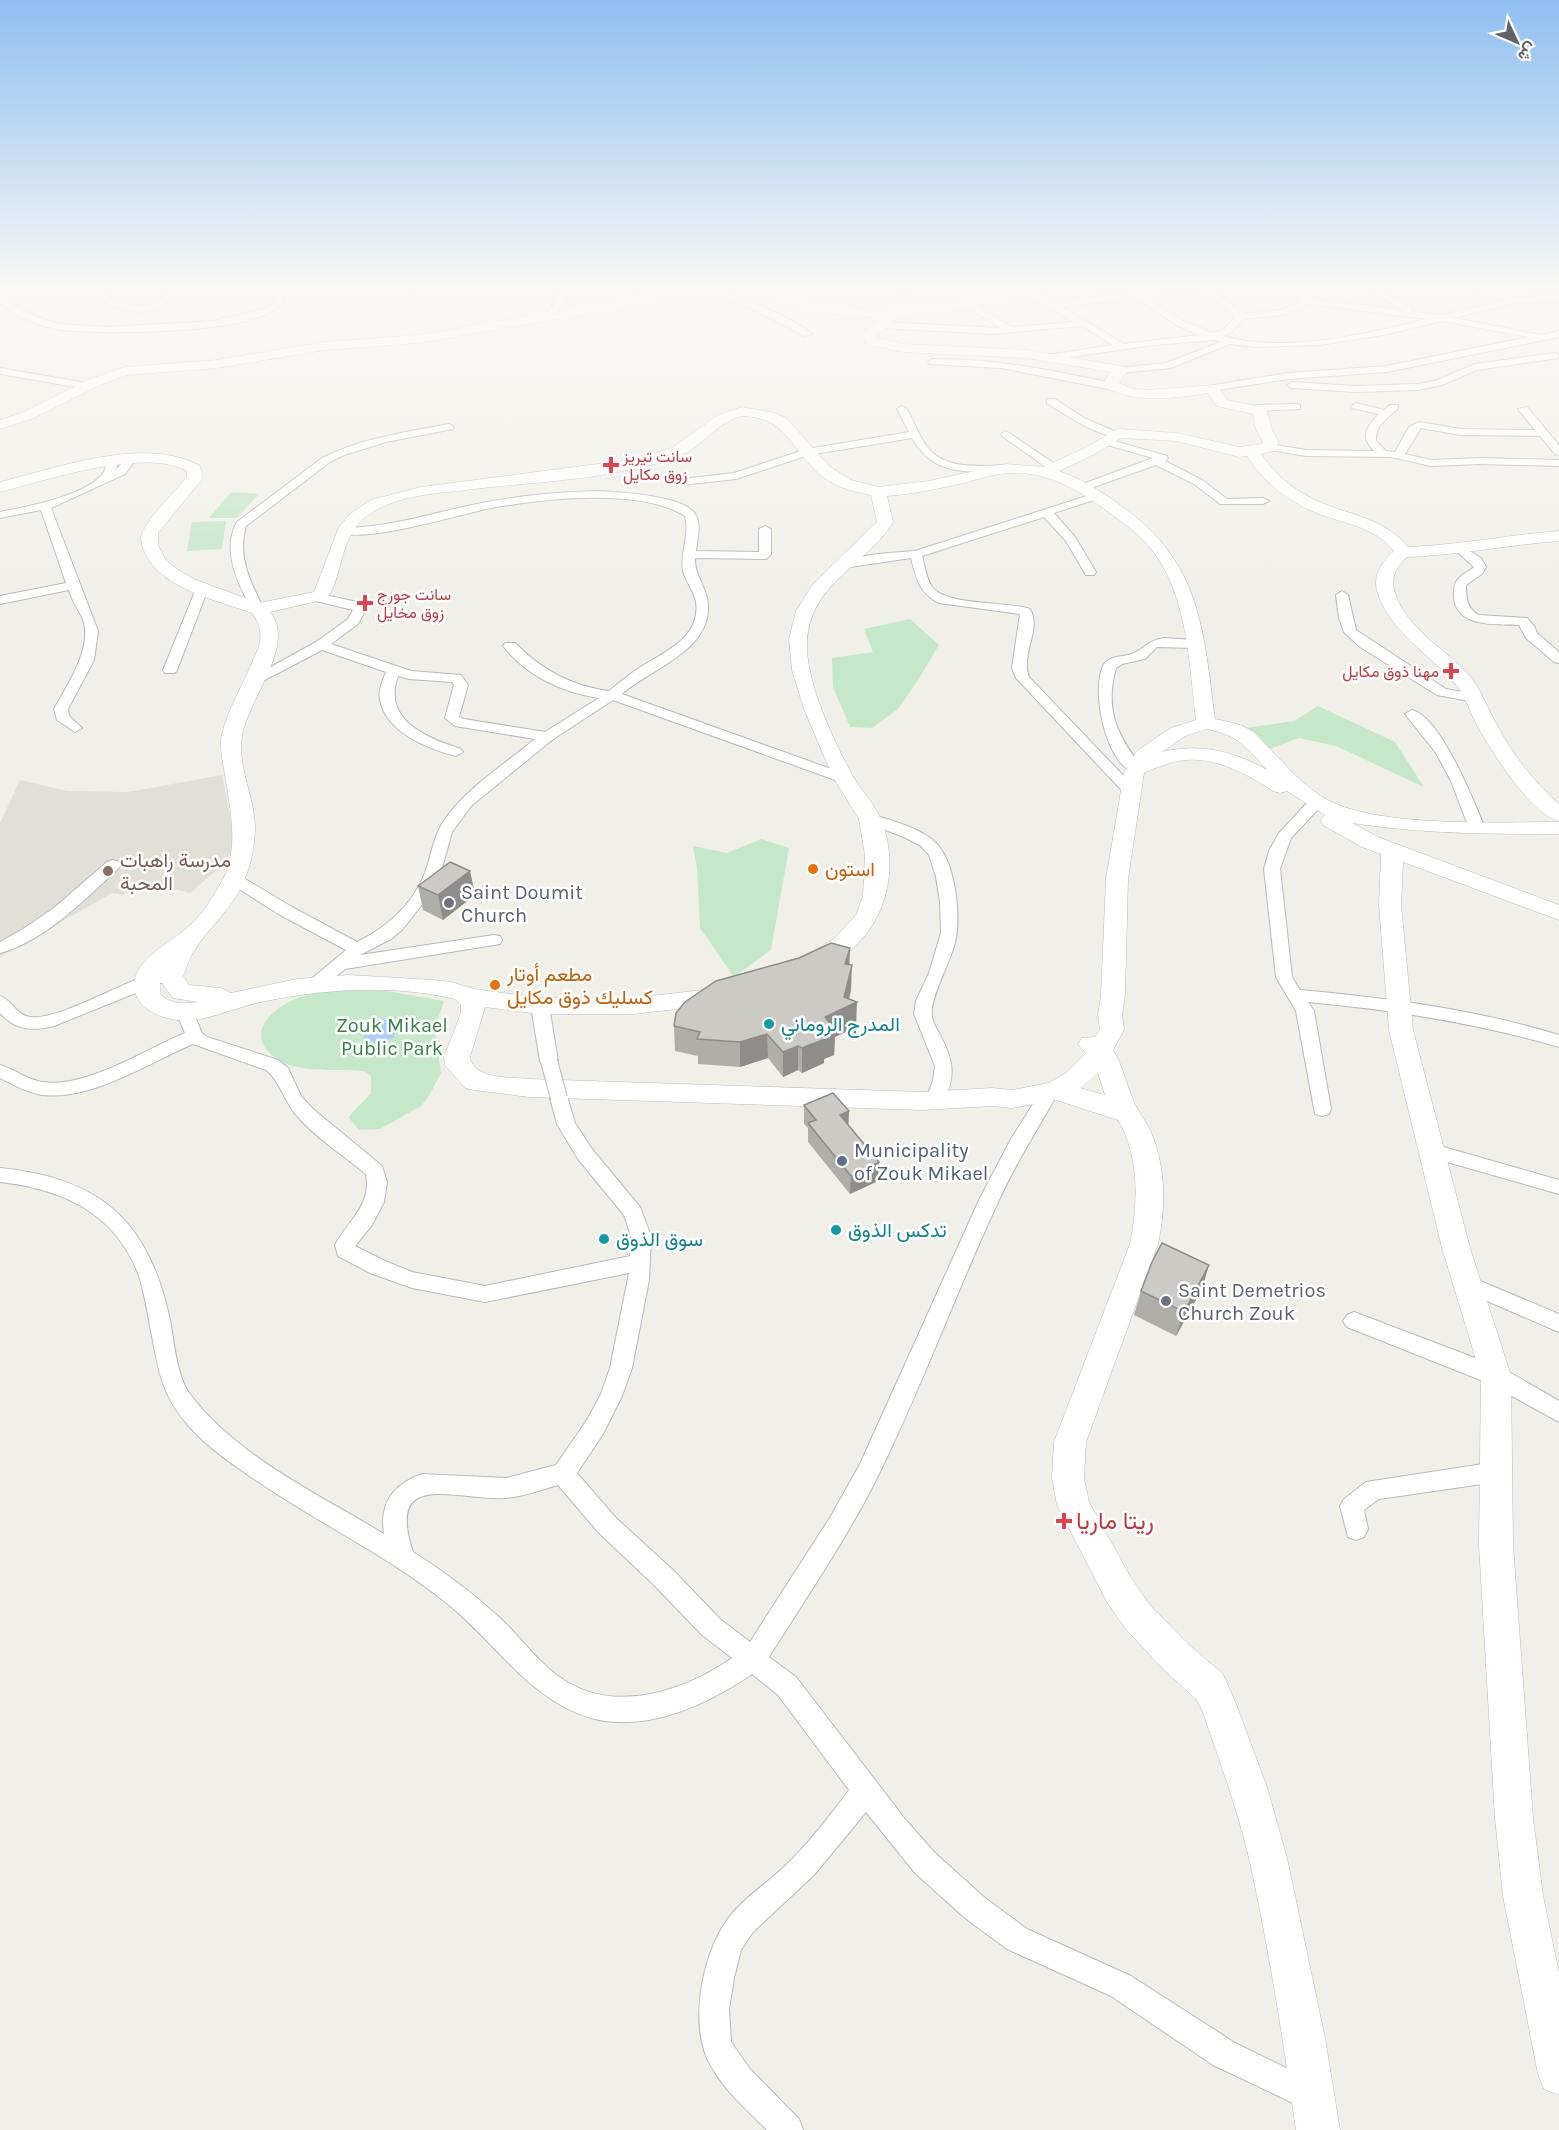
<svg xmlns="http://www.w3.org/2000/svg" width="1559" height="2130" font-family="Karla,Vazirmatn,sans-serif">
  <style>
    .education { fill: #e1dfd6 }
    .green { fill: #c5e8c9 }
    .water { fill: #aacfff }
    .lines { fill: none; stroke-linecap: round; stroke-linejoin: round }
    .street-casing { stroke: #b8b9be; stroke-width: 2 }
    .secondary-casing { stroke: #b9bbc1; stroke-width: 1 }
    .street { fill: #fff; fill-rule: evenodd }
    .secondary { fill: #fff; fill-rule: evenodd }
    .street-bridge-casing { stroke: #b8b9be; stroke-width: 18; stroke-linecap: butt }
    .street-bridge { stroke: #fff; stroke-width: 16 }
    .wall { fill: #afaea9 }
    .shaded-wall { fill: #8f8d8a }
    .building { fill: #cccac5; stroke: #8f8d8a; stroke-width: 1.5 }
    .health-dot { fill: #e0444e; stroke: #fff; stroke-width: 2 }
    .food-dot { fill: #e8710a; stroke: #fff; stroke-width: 2 }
    .education-dot { fill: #8d6e63; stroke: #fff; stroke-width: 2 }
    .worship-dot { fill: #6b7280; stroke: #fff; stroke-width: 2 }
    .culture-dot { fill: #0f9aa8; stroke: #fff; stroke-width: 2 }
    .service-dot { fill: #5c6f8a; stroke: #fff; stroke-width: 2 }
    .labels { text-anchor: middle; stroke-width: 5; stroke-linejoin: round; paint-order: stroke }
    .far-health-label { font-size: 16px; fill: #be3a42; stroke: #fff; text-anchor: start }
    .education-label { font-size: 20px; fill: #785e54; stroke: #fff; text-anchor: start }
    .food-label { font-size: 20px; fill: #c56008; stroke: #fff; text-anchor: start }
    .worship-label { font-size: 20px; fill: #5b616d; stroke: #fff; text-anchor: start }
    .culture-label { font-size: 20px; fill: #0d838f; stroke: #fff; text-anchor: start }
    .park-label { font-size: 20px; fill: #348242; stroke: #fff }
    .service-label { font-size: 20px; fill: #4e5e75; stroke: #fff; text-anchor: start }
    .near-health-label { font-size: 24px; fill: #be3a42; stroke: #fff; text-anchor: start }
  </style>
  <rect width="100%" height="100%" fill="#f1f0e8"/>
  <!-- education -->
  <path class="education" d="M222,775L235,840L227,861L190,893L144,881L123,895L112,893L0,957V823L20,780L67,791L128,792Z"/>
  <!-- green -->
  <path class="green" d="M231,492L259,494L237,518H209Z
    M226,521L222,549L187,551L192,522Z
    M910,619L939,645L918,680L898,709L872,728L850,727L833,687L832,658L873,652L864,629Z
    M1318,706L1395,742L1424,787L1336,746L1299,738L1269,749L1246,728L1294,721Z
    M761,839L789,848L771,950L734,977L700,928L697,868L693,846L727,853Z
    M344,990L387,991L444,1001L435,1028L441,1073L429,1096L421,1106L380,1129L359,1130L349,1118C354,1108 364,1102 371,1093V1076L364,1071C341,1069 304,1073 282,1062C242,1040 266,1010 298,998C313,992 329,992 344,990Z"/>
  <!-- water -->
  <path class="water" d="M384,1019L397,1025L394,1037L378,1044L363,1038L367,1024Z"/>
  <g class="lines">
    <!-- street casing -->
    <g class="street-casing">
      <path id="street" d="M91,288H99C117,308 156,316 169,288H177C162,324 111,315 91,288Z
        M277,288H285C301,338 93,334 62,330C40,327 17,317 0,303V295L24,311L48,321L61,324L108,327L213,321L264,309L277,300Z
        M406,288H449L450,292L446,295L410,291Z
        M559,288H567L566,300L552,318H546L544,316L557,300Z
        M692,288C718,285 791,316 812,334L804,336L749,307Z
        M911,288H932L905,294L901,291Z
        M1025,288L1054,302L1130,293L1125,288H1134L1140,292L1200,288L1196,291L1146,297L1183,321L1213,333L1224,329L1236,317L1202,288H1211L1243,314L1282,310L1301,301L1284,288H1293L1310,299L1403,310L1365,288H1375L1412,308V312L1442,315L1514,298L1559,295V301L1514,303L1454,318L1541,335L1559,331V337L1387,372L1288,379L1212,391L1207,388L1208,386L1288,373L1387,366L1529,337L1442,321L1383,335L1320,345L1257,347L1230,344L1171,368L1121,373L1118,372V368L1166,363L1221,342L1214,340L1154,345L1050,360L1047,359V355L1113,345L1082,326L992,334L882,328L877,325L882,322L1001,328L964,305V301L967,300L1012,327L1074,322L1022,293V289ZM1137,298L1176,325L1199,335L1124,344L1062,307ZM1309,304L1427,319C1366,334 1285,354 1223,336L1230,333L1244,319L1284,315Z
        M1446,288H1466L1508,293L1512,296L1508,299L1450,291Z
        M1555,353L1558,354V358L1477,370L1442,385L1418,390L1356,392L1292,388L1287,385L1292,382L1356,386L1418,384L1435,381L1475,364Z
        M933,359C984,359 1033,366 1082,377C1093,379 1109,381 1118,387L1113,390L1001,368L930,364L928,362Z
        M0,368L87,383L92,386L87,389L0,374Z
        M1047,399H1055L1084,418L1121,434C1108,444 1061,412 1047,403Z
        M1356,403L1384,410L1390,405H1398V409C1387,418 1375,426 1376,441L1386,451L1395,452L1409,427L1419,422L1461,429L1535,430L1518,409L1527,407L1559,445V455L1555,454L1540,436L1461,435L1421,428L1405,454L1431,460L1480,458L1559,460V466L1480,464L1431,466L1391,457L1306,456L1270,450L1265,447L1270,444L1306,450L1374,451C1360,437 1366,427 1379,414L1352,408L1351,406Z
        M1296,404L1300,405V409L1256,411L1251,408L1256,405Z
        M902,406L907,409C914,421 919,436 927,447C947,472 984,465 1012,465L1017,468L1012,471C971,471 935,479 912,438L809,455L736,479L682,485L676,482L682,479L734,473L807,449L909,432L897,409Z
        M449,424L454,427L453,429L386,442L344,455L330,462L246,526C237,556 250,582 264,609L258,613L254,612C238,586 221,550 237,522L322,458C362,438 406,432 449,424Z
        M1006,431L1058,466V470H1050L1002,436L1001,434Z
        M1104,438L1167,456L1168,458L1165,461L1202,480L1227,499L1263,498L1269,501L1263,504H1220L1194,484L1156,465L1088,489H1080V485L1153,458L1100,443L1099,441Z
        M132,455L137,458L125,474L51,508L98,631L94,660L68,709L69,716L82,728L75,732L57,720L54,709C67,686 93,647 83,620C79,610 72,601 69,590L0,604V596L66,583L41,510L0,518V512C29,506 81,497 102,475C106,470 106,463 109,458H117L118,460L116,470L128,456Z
        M597,491C617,492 684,495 695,514C702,524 697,540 696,551L759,552V529L765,526L771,529V554L766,559L695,558C694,576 708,588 708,606C710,651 650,669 622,694L848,775L850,778L848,781H838L613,700L552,740L471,806L452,832L440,875L428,897L402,930L391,939L360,955L494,935L500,936L502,940L500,944L345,969L321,989H309L306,985L309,981L346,950L280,915L228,882L226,879L228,876H240L292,907L357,942C386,928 412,905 424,875C432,855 433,836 445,819C468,787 505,764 535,739L455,726L445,718L454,685L452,682L409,679L398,676C382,720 426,738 461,749L463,752L456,756C428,749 385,732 380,699C378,690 383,680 386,672L322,650L261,682L256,683L249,679L316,642L348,619L353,610L312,600L310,597L316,593L357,602L366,609L358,624L331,644L411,671L461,675L468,685L459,717L464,719L545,732L599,698C562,692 527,676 503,646L505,643H515C542,670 571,686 609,691C619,683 628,675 639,668C664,652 701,638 696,602C694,591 686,582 683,571C680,553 690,534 685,516C640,487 541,499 491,508C465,513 356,546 339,531L345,528C389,527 430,514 472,505C514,496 555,492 597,491Z
        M1096,493L1102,496L1100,498L1054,513L1075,537L1096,572L1094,575H1086L1066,541L1044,517L922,556C925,566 926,578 932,587C946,606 1006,601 1030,609C1042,629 1020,655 1029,677L1138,791L1140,794L1133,798L1128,797L1016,678L1012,668L1020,614L939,603C919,593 916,578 911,558L843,568L837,564L843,560L877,554L915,551Z
        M1460,545L1481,558L1486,567L1482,574L1466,585C1466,598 1467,609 1479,615L1527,618L1534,626L1537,633L1559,652V663L1554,662L1526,638L1519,625C1496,624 1454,628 1454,595C1454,588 1454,583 1459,578C1463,573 1470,571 1474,567L1454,549Z
        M202,585L208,589L177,670L175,673H165L163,670L196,589Z
        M1342,591L1348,595L1356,630L1446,689L1480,695L1482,698L1480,701L1475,702L1437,695L1360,647L1344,632L1339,618L1336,595Z
        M1164,638L1194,640L1201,644L1194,648L1157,647L1145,659L1122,664L1116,668C1104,711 1118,736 1143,769L1136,773C1106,766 1091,692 1103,666C1109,654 1126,658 1136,652C1149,645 1148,641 1164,638Z
        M1412,710C1441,717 1474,802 1485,828L1482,831L1477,833L1469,828L1451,781L1436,753L1405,714Z
        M1317,799L1324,803L1291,838L1280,869L1292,977L1300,990C1388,998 1474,1009 1559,1035V1047C1476,1023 1394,1010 1308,1002L1314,1011L1331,1109L1329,1114L1322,1116L1315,1114L1296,1011L1276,977L1264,869L1269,851L1279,833L1305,805Z
        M870,814C890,820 922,828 937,844C956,865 962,920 954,946C949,964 932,995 932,1011C931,1020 935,1026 939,1033C954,1061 957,1077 941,1106L934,1108L927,1106L925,1101L933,1081L935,1066L914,1014L916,1001L929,973L941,933L940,902L936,877L929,855L921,846L906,838L865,822L862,819L865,816Z
        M113,860L119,862L121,865L119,868C85,899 45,941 0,953V942L23,929L54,908L107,862Z
        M157,972L163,974L165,978L163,982L54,1026C33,1031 16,1031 0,1013V996C12,1000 16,1015 30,1017C58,1021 124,981 157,972Z
        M540,1000L546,1002L549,1006L558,1061L555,1065L549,1067L543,1065L540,1061L531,1006L534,1002Z
        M185,1006L191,1008L202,1033L207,1037L278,1060L288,1068L301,1096L313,1109L382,1166L387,1182L384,1202L372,1225L355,1246L385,1261L412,1272L485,1286L630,1256L631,1236L624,1215L578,1159L557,1124L550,1098L552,1093L559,1091L566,1093L575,1123L592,1149L640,1207L651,1236L649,1280L632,1368L622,1396L603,1434L577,1473L615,1517L673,1570L720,1619L750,1642L831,1516L860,1464L980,1198L1011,1139L1043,1088L1049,1086L1055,1088L1058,1093C1038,1128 1016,1163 999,1200C956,1292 922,1387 877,1478C846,1540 806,1598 769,1657L796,1677L905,1819L935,1853L985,1898L1027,1929L1131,1976L1235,2043L1323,2086L1327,2097L1323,2108L1312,2112L1213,2065L1111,1996L1007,1949L965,1918L915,1873L866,1812L814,1875L753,1932L741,1950L734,1978L729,2009L731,2042L750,2069L799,2119L803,2130H767C748,2111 726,2092 712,2068C688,2029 701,1957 727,1920C742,1899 765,1885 784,1867C808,1844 829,1817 849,1790L778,1695L752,1674C708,1704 649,1732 595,1719C531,1702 498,1645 449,1605C393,1559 326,1527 266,1487C238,1468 208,1449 187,1424C159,1391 158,1365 150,1326C147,1309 144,1292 139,1276C116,1213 62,1189 0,1182V1168C101,1178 149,1221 170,1320C174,1341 177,1378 190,1394C236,1456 320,1495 384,1534C379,1503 394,1484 422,1474L506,1478L556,1465L587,1420L601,1394L610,1368L629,1273L485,1302L412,1288L370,1273L338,1256L335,1245C348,1220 372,1206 366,1174C344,1156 316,1138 297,1116C284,1101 280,1081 266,1070L193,1044C150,1062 91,1101 43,1095C28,1093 14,1085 0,1078V1065C14,1069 28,1080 42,1082C85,1089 146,1049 185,1033L176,1012L179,1008ZM558,1485L599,1533L655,1586L702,1635L732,1658C685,1691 615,1714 564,1680C539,1664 522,1639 501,1619C474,1594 445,1572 413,1552C385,1468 456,1501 505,1498C522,1497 541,1490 558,1485Z
        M1433,1144L1559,1180V1194L1426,1156L1423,1151L1426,1146Z
        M1466,1275L1559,1314V1332L1459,1289L1456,1283L1459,1277Z
        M1354,1312L1504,1369L1559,1401V1422L1488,1383L1347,1327L1343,1321L1347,1315Z
        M1496,1462L1504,1465L1507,1472L1504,1479L1496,1482L1379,1499L1364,1510L1368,1529L1364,1537L1356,1540L1348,1537L1340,1506L1344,1499L1366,1482Z"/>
    </g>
    <!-- secondary casing -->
    <g class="secondary-casing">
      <path id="secondary" d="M672,288H705L699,292L681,293L615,309L419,343L325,350L217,368L127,375L100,385L34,418L0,429V420L24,412L90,379L125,367L217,360L325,342L419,335L615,301Z
        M719,288L772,289L814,304L873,311L888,309L893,300L897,299L903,303L902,308L967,299L1023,288H1041L1039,291L1012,299L967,307L898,316L877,335V338L903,344L1026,350L1121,366L1128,370L1119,383L1133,389L1146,390L1217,385L1227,400L1265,408C1271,420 1269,429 1279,442L1273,451L1261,454C1278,480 1305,498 1335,508C1362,517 1388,523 1408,547C1459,545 1508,535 1559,531V541C1508,545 1458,555 1407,557C1396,567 1390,577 1395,593C1407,629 1443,647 1468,674C1481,689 1487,708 1497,725C1513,755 1534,782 1559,804V821C1531,814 1491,751 1477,725C1469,711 1465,693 1453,681C1427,652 1389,631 1377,591C1373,574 1382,562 1394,551C1375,527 1346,524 1319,514C1289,502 1264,483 1247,456L1239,457L1177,441L1121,438L1093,455L1059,471C1081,479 1101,491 1120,505C1201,562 1203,628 1215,719C1227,722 1240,723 1250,730C1257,734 1264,743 1270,749C1287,767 1303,785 1324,798C1373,828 1500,822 1559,822V834C1490,834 1421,834 1352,823L1378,837L1559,905V920L1403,862L1401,905L1413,1030L1470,1248L1511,1376L1513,1545L1533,1818L1543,1896L1559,1973V2095L1544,2089L1538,2074L1503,1896L1495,1818L1479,1545L1481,1376L1442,1248L1389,1030L1379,905L1381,854L1362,847L1323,825L1320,820L1325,815L1287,791L1280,793L1273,791C1239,769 1202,749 1161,766C1156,768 1149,770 1144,773L1128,879L1125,995L1122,1015L1124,1030L1113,1050C1123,1066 1126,1084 1134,1102C1138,1111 1145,1120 1150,1130C1166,1166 1166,1206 1158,1244L1086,1442L1084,1478L1089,1502L1131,1578L1149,1604L1189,1645L1223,1674L1236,1704L1267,1787L1287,1858L1325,2038L1340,2130H1296C1283,2039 1269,1948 1249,1858C1237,1808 1219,1759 1202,1710L1197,1700L1163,1669L1125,1628L1107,1602L1057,1505L1052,1478L1054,1442L1130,1244C1138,1203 1140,1157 1118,1120L1056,1100L1012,1108L992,1106L923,1110L529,1097L474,1090L465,1088L445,1065L444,1057L461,1013V1005L455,999C392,984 323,989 261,1002C235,1007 205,1023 178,1020C161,1018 139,1010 135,991C129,961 169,944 187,928C201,917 213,897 222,881C240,848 230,809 225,775C223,762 219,747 222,734C228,710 242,686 252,663C254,656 259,649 260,642C262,632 258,620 252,613C217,600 163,590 145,553C142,546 139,538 143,531C152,513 174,493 187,477V471C145,447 47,480 0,492V482C57,468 146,435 200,466L203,478L158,533V545L165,559L178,570L196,580L259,603L314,592L339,527L350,514L371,500L421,487L636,459L672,448L718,415L742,407L775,413L787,419L829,466L851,480L878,487L929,481L1006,464L1043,467L1083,449L1118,429L1177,433L1239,447L1262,444L1263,442L1256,430L1253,414L1217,406L1208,393C1175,398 1138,404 1107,388L1105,380L1111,372L1026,358L903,352L866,344L863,334L880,318L812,312L770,297L725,292ZM742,416C785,417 790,446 816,471C831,486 851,491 871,495L877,522L813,584L796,611L789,639L792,670L804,709L833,777L859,819L865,855L863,896L856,915L834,939L804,957L800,963L804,969C821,973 839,960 852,949C888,918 899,864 881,820C875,804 862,792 854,778C834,742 805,682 807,641C810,583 867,565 893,522L887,496C913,494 938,489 963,483C979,479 995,473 1012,473C1045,472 1074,487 1100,506C1118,519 1138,532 1152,550C1188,596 1189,664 1196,720L1171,728L1137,751L1124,773L1106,879L1101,995L1098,1015L1100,1030L1095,1037L1082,1038L1078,1044L1086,1053L1066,1073L1049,1083L1012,1090L992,1088L923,1092L529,1079C512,1077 473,1080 470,1057L485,1007L540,1014H633L721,1004L730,1002L733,996L730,990L721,988L633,998H540L474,989L451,982L434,980L348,975L297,979L231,993L221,988L189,985L183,976C187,968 189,958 194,951C210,926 236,905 246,876C252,860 255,843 255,826C254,796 237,766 242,736C247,701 297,644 270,612L327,599C343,575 340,540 362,520C391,494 437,494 474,489C525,483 578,481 628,470C648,466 671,461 689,451C707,440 720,421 742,416ZM1207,729C1240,736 1245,746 1267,770C1233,751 1200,743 1162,752L1185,736ZM160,980L173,998L198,1002C184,1004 169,1005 160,993ZM1098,1073L1105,1095L1080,1088Z"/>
    </g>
    <!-- street -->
    <use href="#street" class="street"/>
    <!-- secondary -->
    <use href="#secondary" class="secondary"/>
    <!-- street-bridge casing -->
    <g class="street-bridge-casing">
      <path id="street-bridge" d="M549,1061L559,1098"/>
    </g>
    <!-- street-bridge -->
    <use href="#street-bridge" class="street-bridge"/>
  </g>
  <!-- wall -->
  <path class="wall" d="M470,871L475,895L443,920L423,910L418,886Z
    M849,965L851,990L849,999L856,1027L835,1037L834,1055L824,1059V1063L802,1073L798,1070L783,1077L768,1058L740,1067L698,1064V1056L675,1051L674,1026Z
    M804,1105L849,1111L848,1126L878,1181L850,1194L808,1142V1128L804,1124Z
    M1202,1289L1176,1336L1134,1315L1141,1291Z"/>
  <!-- shaded-wall -->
  <path class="shaded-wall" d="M470,871L475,895L443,920L438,895Z
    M850,948L849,973L845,964Z
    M852,965L851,990L847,1007L857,1002L856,1027L835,1037L834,1055L824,1059V1063L802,1073V1048L825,1017L844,997Z
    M767,1034L768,1058L740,1067V1042Z
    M798,1046V1070L783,1077V1052Z
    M849,1111L848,1130L840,1115Z
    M879,1162L878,1181L850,1194L851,1176Z
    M1209,1265L1202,1289L1176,1336L1184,1312Z"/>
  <!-- building -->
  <path class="building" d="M450,862L470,871L438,895L418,886Z
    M831,943L850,948L845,964L852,965L844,997L857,1002L825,1017L835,1030L822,1036L825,1039L802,1048L798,1046L783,1052L767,1034L740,1042L697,1039L700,1032L674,1026L676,1013L685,1002L716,981L799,958Z
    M833,1093L849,1111L840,1115L879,1162L851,1176L808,1123L816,1120L804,1105Z
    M1162,1243L1209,1265L1184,1312L1141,1291L1152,1262Z"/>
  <!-- sky -->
  <linearGradient id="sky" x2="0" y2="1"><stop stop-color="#8fbff1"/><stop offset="0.49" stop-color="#f9f8f5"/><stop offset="1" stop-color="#f9f8f5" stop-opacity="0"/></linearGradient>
  <rect width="1559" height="586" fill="url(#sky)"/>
  <!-- markers -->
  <g class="health-dot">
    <path d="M608 456h6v6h6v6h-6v6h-6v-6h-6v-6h6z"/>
    <path d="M362 594h6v6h6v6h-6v6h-6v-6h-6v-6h6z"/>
    <path d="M1448 662h6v6h6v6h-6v6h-6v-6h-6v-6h6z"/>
    <path d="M1061 1512h6v6h6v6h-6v6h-6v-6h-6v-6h6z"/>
  </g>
  <g class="food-dot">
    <circle cx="813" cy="869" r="6"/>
    <circle cx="495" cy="985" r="6"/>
  </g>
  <circle class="education-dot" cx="108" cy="871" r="6"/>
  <g class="worship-dot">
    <circle cx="449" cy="903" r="6"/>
    <circle cx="1166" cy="1301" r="6"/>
  </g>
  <g class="culture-dot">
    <circle cx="769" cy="1024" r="6"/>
    <circle cx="836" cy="1230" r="6"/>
    <circle cx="604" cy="1239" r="6"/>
  </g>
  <circle class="service-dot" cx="842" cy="1161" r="6"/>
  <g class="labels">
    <!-- far-health labels -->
    <g class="far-health-label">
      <text x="623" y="462">سانت تيريز<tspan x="623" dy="18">زوق مكايل</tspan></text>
      <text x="377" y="600">سانت جورج<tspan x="377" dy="18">زوق مخايل</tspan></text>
      <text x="1439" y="677" text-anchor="end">مهنا ذوق مكايل</text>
    </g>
    <!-- education labels -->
    <g class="education-label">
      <text x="120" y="867">مدرسة راهبات<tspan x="120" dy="23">المحبة</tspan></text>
    </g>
    <!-- food labels -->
    <g class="food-label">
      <text x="825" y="876">استون</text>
      <text x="507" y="981">مطعم أوتار<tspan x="507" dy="23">كسليك ذوق مكايل</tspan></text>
    </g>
    <!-- worship labels -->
    <g class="worship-label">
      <text x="461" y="899">Saint Doumit<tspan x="461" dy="23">Church</tspan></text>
      <text x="1178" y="1297">Saint Demetrios<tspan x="1178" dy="23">Church Zouk</tspan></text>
    </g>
    <!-- culture labels -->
    <g class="culture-label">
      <text x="781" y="1031">المدرج الروماني</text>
      <text x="848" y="1237">تدكس الذوق</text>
      <text x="616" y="1246">سوق الذوق</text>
    </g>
    <!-- park labels -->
    <g class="park-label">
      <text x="392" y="1032">Zouk Mikael<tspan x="392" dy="23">Public Park</tspan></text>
    </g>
    <!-- service labels -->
    <g class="service-label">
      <text x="854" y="1157">Municipality<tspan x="854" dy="23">of Zouk Mikael</tspan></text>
    </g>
    <!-- near-health labels -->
    <g class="near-health-label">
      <text x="1076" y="1529">ريتا ماريا</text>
    </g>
  </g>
  <!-- north arrow -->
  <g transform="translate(1517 42) rotate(134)" stroke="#ffffff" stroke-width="4.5" paint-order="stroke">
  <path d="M0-4.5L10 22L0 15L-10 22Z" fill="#5f6268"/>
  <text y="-9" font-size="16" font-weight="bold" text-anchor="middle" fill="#5f6268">ش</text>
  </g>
</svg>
